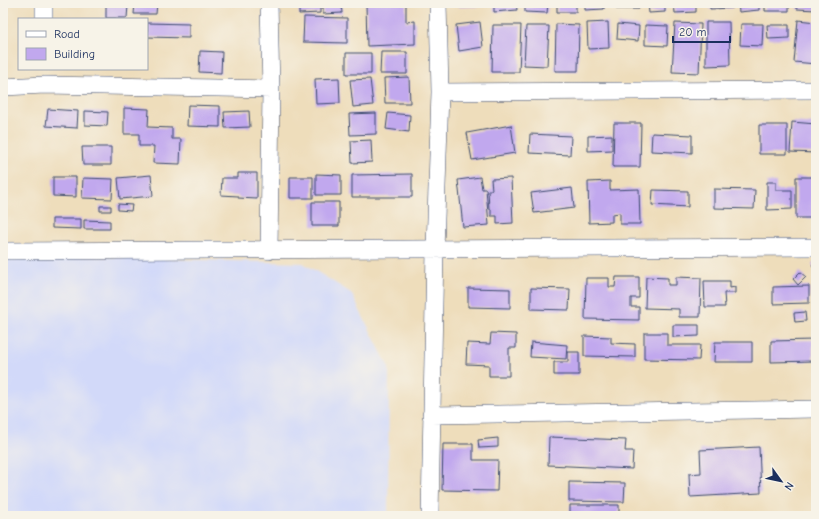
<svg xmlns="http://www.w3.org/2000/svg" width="819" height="519" font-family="'Comic Neue',sans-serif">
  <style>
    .built { fill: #d2d9f9 }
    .building { fill: #c1a8ee }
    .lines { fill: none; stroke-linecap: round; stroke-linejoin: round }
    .minor-casing { stroke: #3b496c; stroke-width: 18 }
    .minor { stroke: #fff; stroke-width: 17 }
  </style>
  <rect width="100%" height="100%" fill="#f7f3e8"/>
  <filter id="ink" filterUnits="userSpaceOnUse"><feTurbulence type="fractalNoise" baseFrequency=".025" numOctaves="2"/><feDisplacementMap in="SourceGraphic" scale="8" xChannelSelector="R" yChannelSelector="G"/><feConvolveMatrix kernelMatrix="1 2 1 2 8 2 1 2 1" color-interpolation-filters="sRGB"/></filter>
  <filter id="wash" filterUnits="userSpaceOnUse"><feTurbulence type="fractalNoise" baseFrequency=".012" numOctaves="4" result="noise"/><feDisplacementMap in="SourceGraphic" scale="16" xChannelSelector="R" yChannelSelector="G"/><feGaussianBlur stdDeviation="0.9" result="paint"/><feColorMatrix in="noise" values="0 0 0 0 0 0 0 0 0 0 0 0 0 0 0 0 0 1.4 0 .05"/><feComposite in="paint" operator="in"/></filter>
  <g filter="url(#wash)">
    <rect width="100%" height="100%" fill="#edb"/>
    <!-- built -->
    <path class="built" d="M3,254L303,263L351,293L389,368L388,516H3Z"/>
    <g id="blocks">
      <!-- building -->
      <path class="building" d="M135,3H157L156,14H134Z
        M299,3H320V13L299,14Z
        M323,3H341L342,13L323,14Z
        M366,3H406V22L415,21V44L367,46Z
        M458,3H486L487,6L458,7Z
        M494,3H516L517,10L494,12Z
        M525,3H548L547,13L525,12Z
        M557,3H576V12H557Z
        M585,3H604V9L585,10Z
        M616,3H639V9H616Z
        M648,3H665V12L649,13Z
        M674,3H696V12L675,13Z
        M710,3H733V8L710,9Z
        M738,3H759V10L739,12Z
        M765,3H789V11H765Z
        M797,3H816V10L797,9Z
        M106,4L128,5L127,18H106Z
        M304,17L347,18V43L303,42Z
        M798,20L816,22V64L794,62Z
        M480,22L483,47L459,51L456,25Z
        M608,22L609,48L588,49L587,23Z
        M706,22H729L730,65L706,66Z
        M147,23L189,24V38L147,37Z
        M675,23L701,24L699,73L672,72Z
        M556,24L579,25L578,71H555Z
        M618,24L639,26L638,41L617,39Z
        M741,24H763L762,46L740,45Z
        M493,25H521L519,72H492Z
        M645,25L668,26L667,46L645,45Z
        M767,25H789V38L768,39Z
        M526,26H549L547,66L524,65Z
        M200,51L222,52L221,73L199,72Z
        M381,52H407V74H380Z
        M346,53H371V74H346Z
        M409,77L410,103H385L384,78Z
        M339,78L340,103L316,104L315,79Z
        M370,79L373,105L353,107L350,80Z
        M188,105L220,106V127L187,126Z
        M124,108L149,109L148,127L172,128V139H181L180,164L153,163L154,146H139V134H124Z
        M48,109L78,111L77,128L46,126Z
        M85,111L108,112L107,126L85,125Z
        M249,111L250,127L225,128L224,112Z
        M376,113V134L350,135L349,114Z
        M388,113L410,115L409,132L386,129Z
        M792,122L816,124V153L790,152Z
        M614,123H641L640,167H613Z
        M511,125L515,153L472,160L467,133Z
        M759,125H787V154H759Z
        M652,133L692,135V153L651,151Z
        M530,134L571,136L570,155L529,153Z
        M612,135V150L588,151V136Z
        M371,140L372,162L352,163L351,141Z
        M82,147H111V165H83Z
        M238,173H257V199L238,198V196L221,195L222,178H238Z
        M316,174L341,175V195H316Z
        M412,174V197H352V175Z
        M151,175L153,196L120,199L118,178Z
        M53,177H76V197L53,196Z
        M290,177H313V198H290Z
        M480,177L482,189H486L489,225L463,227L458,180Z
        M796,177H816V218H796Z
        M83,178L113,179L112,199L82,198Z
        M511,178L513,223L497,224V216H491V209H489L488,190H492L491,179Z
        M610,181V190L639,189L640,224H620V213L612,214V222L589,223L588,182Z
        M767,182H776V190H792V209L767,210Z
        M572,188L574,208L534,213L531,193Z
        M714,189L755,190L754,209L714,208Z
        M653,190L688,191V207L652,205Z
        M312,202H339V226H312Z
        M118,204L132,205L131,211L118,210Z
        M100,206H111V211H100Z
        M52,219H81V229L52,228Z
        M84,220L110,221V229H84Z
        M816,261V269L812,265Z
        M800,272L806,277L798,285L793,279Z
        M616,277H639V298H631V307H639V320L585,319L586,278H609V287H615Z
        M646,277L668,278V285H676V277L701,278L700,317H679V309L645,308Z
        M704,281H730V288L735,287V293H724L725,307H705Z
        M809,286V303L773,304V287Z
        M468,288L510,289V308L468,307Z
        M531,288L570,289L569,310L531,309Z
        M805,312L806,321L795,322L794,313Z
        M673,325H699V336L673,337Z
        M491,333L516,334V348H509V376H489V365L466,364L467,343L490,344Z
        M644,333H667V345H700L699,360L644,359Z
        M584,336L611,337V343L635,344V357L584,356Z
        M813,340V361L771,362V341Z
        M531,342L567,345L566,359L530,357Z
        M715,342H752V362H714Z
        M568,352H579V375H554V362H568Z
        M549,437L626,440L625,451H633L632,469L548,465Z
        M498,438V447L479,448L478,440Z
        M443,444H473V460H498L497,491L442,490Z
        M759,447L761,493L690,497L689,474L701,473L700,450Z
        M569,482L625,483L624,502L569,501Z
        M570,505H619V516H570Z"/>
    </g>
  </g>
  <g filter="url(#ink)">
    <use href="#blocks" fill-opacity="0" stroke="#3b496c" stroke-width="1"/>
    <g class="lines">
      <!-- minor casing -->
      <g class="minor-casing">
        <path id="minor" d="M44,3V19
          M3,87L45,85L271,89
          M440,92L816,90
          M3,251L816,247
          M269,251L271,89L269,3
          M431,415L816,409
          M430,516L435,250L440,92L438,3"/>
      </g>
      <!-- minor -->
      <use href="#minor" class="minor"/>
    </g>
  </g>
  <!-- margin -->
  <rect width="819" height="519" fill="none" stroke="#f7f3e8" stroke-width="16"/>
  <!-- legend -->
  <rect x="18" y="18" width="130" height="52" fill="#f7f3e8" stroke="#9fa5b1"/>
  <rect x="26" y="31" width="20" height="6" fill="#ffffff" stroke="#9fa5b1"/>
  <text x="54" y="38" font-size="12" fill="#1b2f5e">Road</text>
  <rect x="26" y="48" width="20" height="12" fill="#c1a8ee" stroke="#9fa5b1"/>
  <text x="54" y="58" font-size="12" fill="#1b2f5e">Building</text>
  <!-- north arrow -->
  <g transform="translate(781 481) rotate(123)" stroke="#f7f3e8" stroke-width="3" paint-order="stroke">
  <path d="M0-3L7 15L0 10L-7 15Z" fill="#1b2f5e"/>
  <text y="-6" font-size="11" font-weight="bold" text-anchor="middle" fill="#1b2f5e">N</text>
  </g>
  <!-- scale -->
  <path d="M673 36v6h57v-6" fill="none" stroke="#1b2f5e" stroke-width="2"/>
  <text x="679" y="36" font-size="12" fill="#1b2f5e" stroke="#f7f3e8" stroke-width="3" paint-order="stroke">20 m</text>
</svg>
